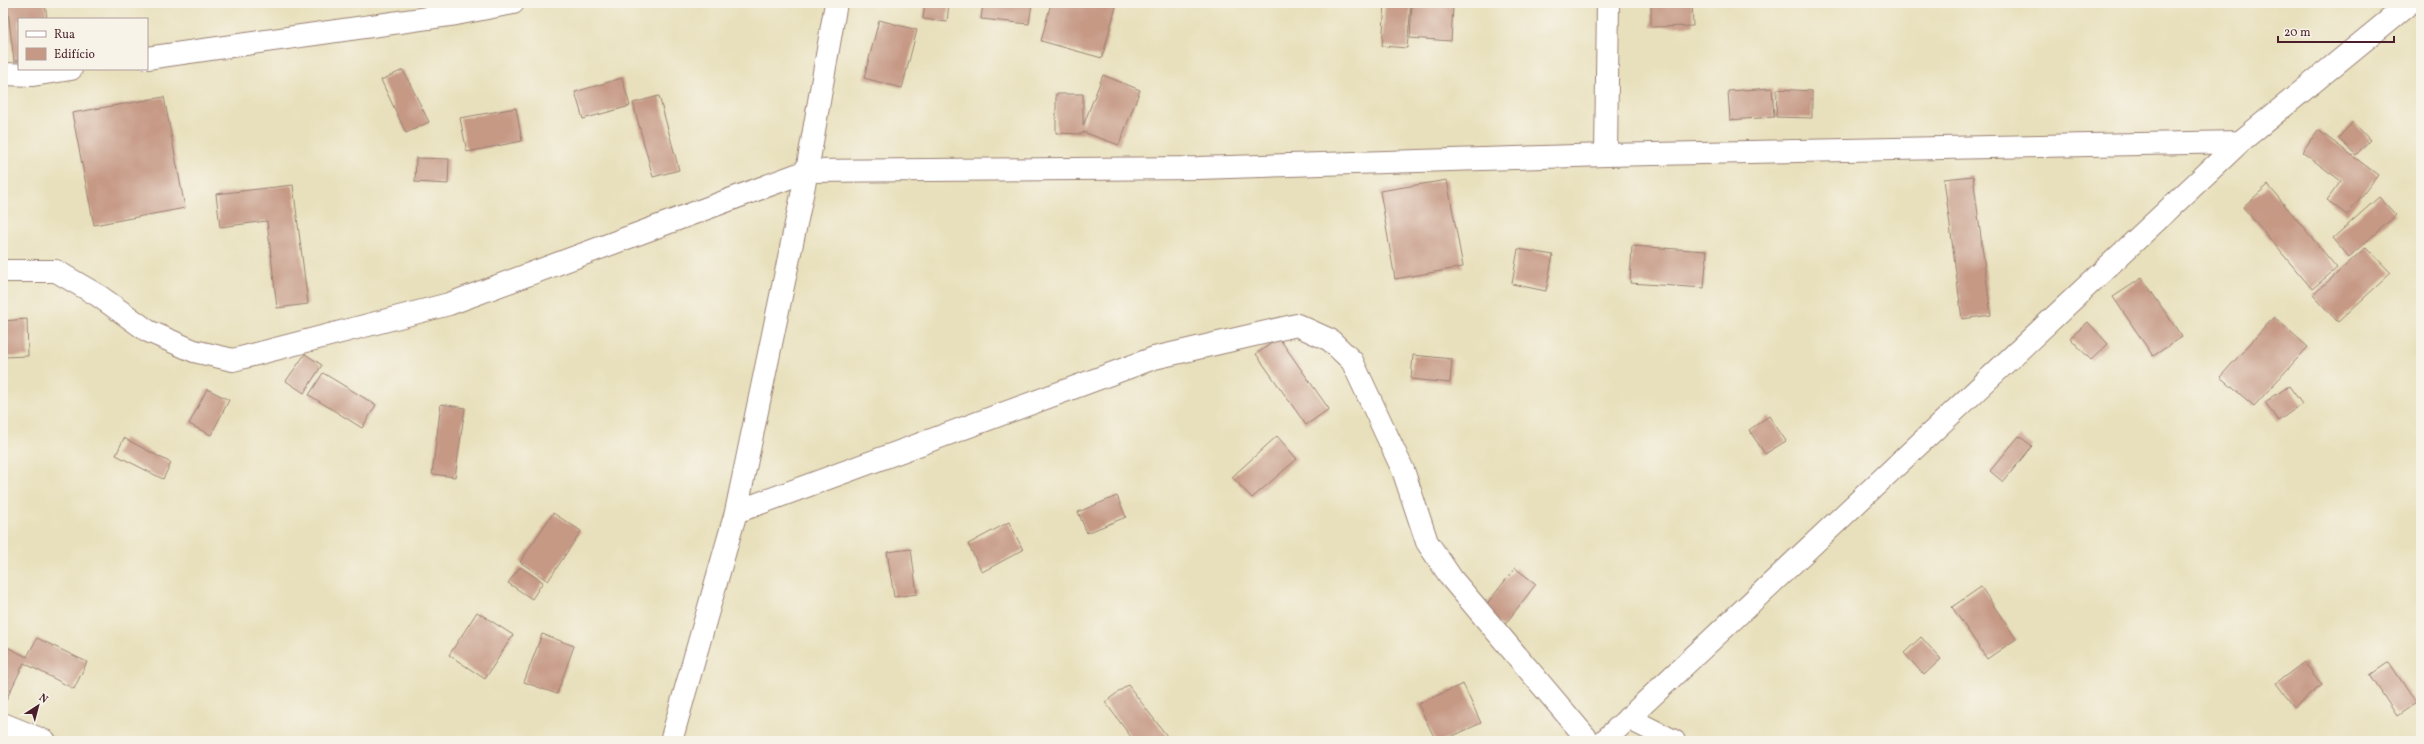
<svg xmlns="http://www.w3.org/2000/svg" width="2424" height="744" font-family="Vollkorn,serif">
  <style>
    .building { fill: #c69985 }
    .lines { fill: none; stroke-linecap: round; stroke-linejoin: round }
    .minor-casing { stroke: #998074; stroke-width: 24 }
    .minor { stroke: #fff; stroke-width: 22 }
  </style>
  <rect width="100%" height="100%" fill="#f7f3e8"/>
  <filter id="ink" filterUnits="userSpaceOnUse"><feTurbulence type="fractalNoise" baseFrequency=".025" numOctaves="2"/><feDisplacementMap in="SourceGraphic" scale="8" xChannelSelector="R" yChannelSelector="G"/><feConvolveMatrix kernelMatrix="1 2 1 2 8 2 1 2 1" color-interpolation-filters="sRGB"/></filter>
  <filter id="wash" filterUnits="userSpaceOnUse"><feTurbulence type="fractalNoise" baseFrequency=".012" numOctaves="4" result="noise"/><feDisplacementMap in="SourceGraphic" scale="16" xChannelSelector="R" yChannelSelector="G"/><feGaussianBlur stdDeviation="0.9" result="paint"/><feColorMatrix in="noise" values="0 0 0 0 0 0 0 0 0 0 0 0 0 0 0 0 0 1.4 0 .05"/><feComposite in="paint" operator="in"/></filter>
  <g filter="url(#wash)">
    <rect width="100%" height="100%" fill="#e8e0bc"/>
    <g id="blocks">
      <!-- building -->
      <path class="building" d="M7,3H45L47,19H19V61H14Z
        M925,3H949L947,22L923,19Z
        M983,3H1032L1029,24L981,19Z
        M1051,3H1117L1102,58L1041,41Z
        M1385,3L1411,5L1407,48L1382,46Z
        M1412,3L1453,6L1451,41L1410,38Z
        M1496,3H1506V5Z
        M1651,3H1692L1693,26L1651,27Z
        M879,20L917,30L902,88L864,78Z
        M403,70L429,122L406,133L381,80Z
        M1103,75L1140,90L1119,145L1083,132V134L1056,133V94H1083V126Z
        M622,78L630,106L583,119L575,92Z
        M1772,88L1774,117L1730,120L1728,91Z
        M1777,89L1812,91V118L1776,117Z
        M659,96L679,170L653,177L633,103Z
        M164,97L185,208L94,225L72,113Z
        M516,108L522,141L467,152L460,118Z
        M2353,122L2370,140L2356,155L2338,138Z
        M2318,130L2378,175L2347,215L2327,200L2341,181L2302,152Z
        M416,158L449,159L448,184L415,182Z
        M1973,176L1991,315L1962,319L1944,179Z
        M1447,180L1463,267L1395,279L1380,191Z
        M293,185L308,304L277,308L267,221L220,227L216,194Z
        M2268,185L2337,268L2312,289L2243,207Z
        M2379,197L2396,215L2349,257L2333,238Z
        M1632,246L1707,251L1704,288L1630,283Z
        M2366,247L2391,273L2338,322L2313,295Z
        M1518,249L1553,255L1546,291L1512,284Z
        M2142,278L2182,337L2153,356L2113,297Z
        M2274,317L2308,347L2254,406L2220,377Z
        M27,319L28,356L3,357V321Z
        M2088,322L2108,344L2091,360L2070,338Z
        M1279,338L1329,409L1306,425L1256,354Z
        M305,354L322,365L304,393L286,381Z
        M1413,355L1452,359L1450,383L1411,379Z
        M323,373L376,405L362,428L309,395Z
        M2289,386L2302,404L2278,421L2265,402Z
        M207,389L229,400L211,435L189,424Z
        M441,404L465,408L455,477L432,474Z
        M1769,416L1786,441L1765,454L1749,430Z
        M1277,436L1297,459L1252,498L1232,477Z
        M2019,436L2032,446L2003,482L1990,471Z
        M124,438L171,463L163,479L116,455Z
        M1117,496L1126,517L1087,533L1078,512Z
        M553,513L581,531L548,581L520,562Z
        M1009,522L1023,550L982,572L968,544Z
        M911,549L917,594L894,597L887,552Z
        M520,567L543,582L532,599L508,583Z
        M1515,568L1536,584L1503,627L1482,610Z
        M1981,587L2016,639L1987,659L1952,607Z
        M477,612L513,635L485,679L449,655Z
        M542,634L574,646L557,694L524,682Z
        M1921,637L1941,659L1924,675L1904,653Z
        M37,638L87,662L74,689L24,663L3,706V645L27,657Z
        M2304,662L2322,685L2294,707L2276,683Z
        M2389,662L2416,703L2397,716L2370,675Z
        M1463,684L1481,723L1442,741H1436L1418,704Z
        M1128,685L1170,740L1168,741H1134L1105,702Z"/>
    </g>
  </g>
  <g filter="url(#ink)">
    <use href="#blocks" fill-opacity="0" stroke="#998074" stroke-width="1"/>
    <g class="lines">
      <!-- minor casing -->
      <g class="minor-casing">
        <path id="minor" d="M147,58L456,14L513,3
          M3,74L33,75L71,69
          M1606,155L1608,3
          M3,271H56L99,296L148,331L194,351L233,360L449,304L807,171L1198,168L1606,155L2240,142
          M736,512L1154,358L1297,325L1330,340L1352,361L1403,470L1427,542L1452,579L1589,741
          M1628,718L1674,741
          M3,724L45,741
          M671,741L736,512L807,171L836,3
          M1604,741L2240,142L2410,3"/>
      </g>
      <!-- minor -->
      <use href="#minor" class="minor"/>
    </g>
  </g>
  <!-- margin -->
  <rect width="2424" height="744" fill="none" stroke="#f7f3e8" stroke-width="16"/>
  <!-- legend -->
  <rect x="18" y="18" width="130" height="52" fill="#f7f3e8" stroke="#b29e9c"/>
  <rect x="26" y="31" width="20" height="6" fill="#ffffff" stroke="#b29e9c"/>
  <text x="54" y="38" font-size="12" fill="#4a1f2b">Rua</text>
  <rect x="26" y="48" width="20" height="12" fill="#c69985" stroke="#b29e9c"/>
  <text x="54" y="58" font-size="12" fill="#4a1f2b">Edifício</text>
  <!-- north arrow -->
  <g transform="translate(38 706) rotate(36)" stroke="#f7f3e8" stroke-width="3" paint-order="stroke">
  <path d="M0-3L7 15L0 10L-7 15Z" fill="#4a1f2b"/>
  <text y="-6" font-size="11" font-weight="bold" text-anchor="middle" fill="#4a1f2b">N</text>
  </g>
  <!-- scale -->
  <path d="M2278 36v6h116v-6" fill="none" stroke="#4a1f2b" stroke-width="2"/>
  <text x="2284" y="36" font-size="12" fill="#4a1f2b" stroke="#f7f3e8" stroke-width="3" paint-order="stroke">20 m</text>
</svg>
